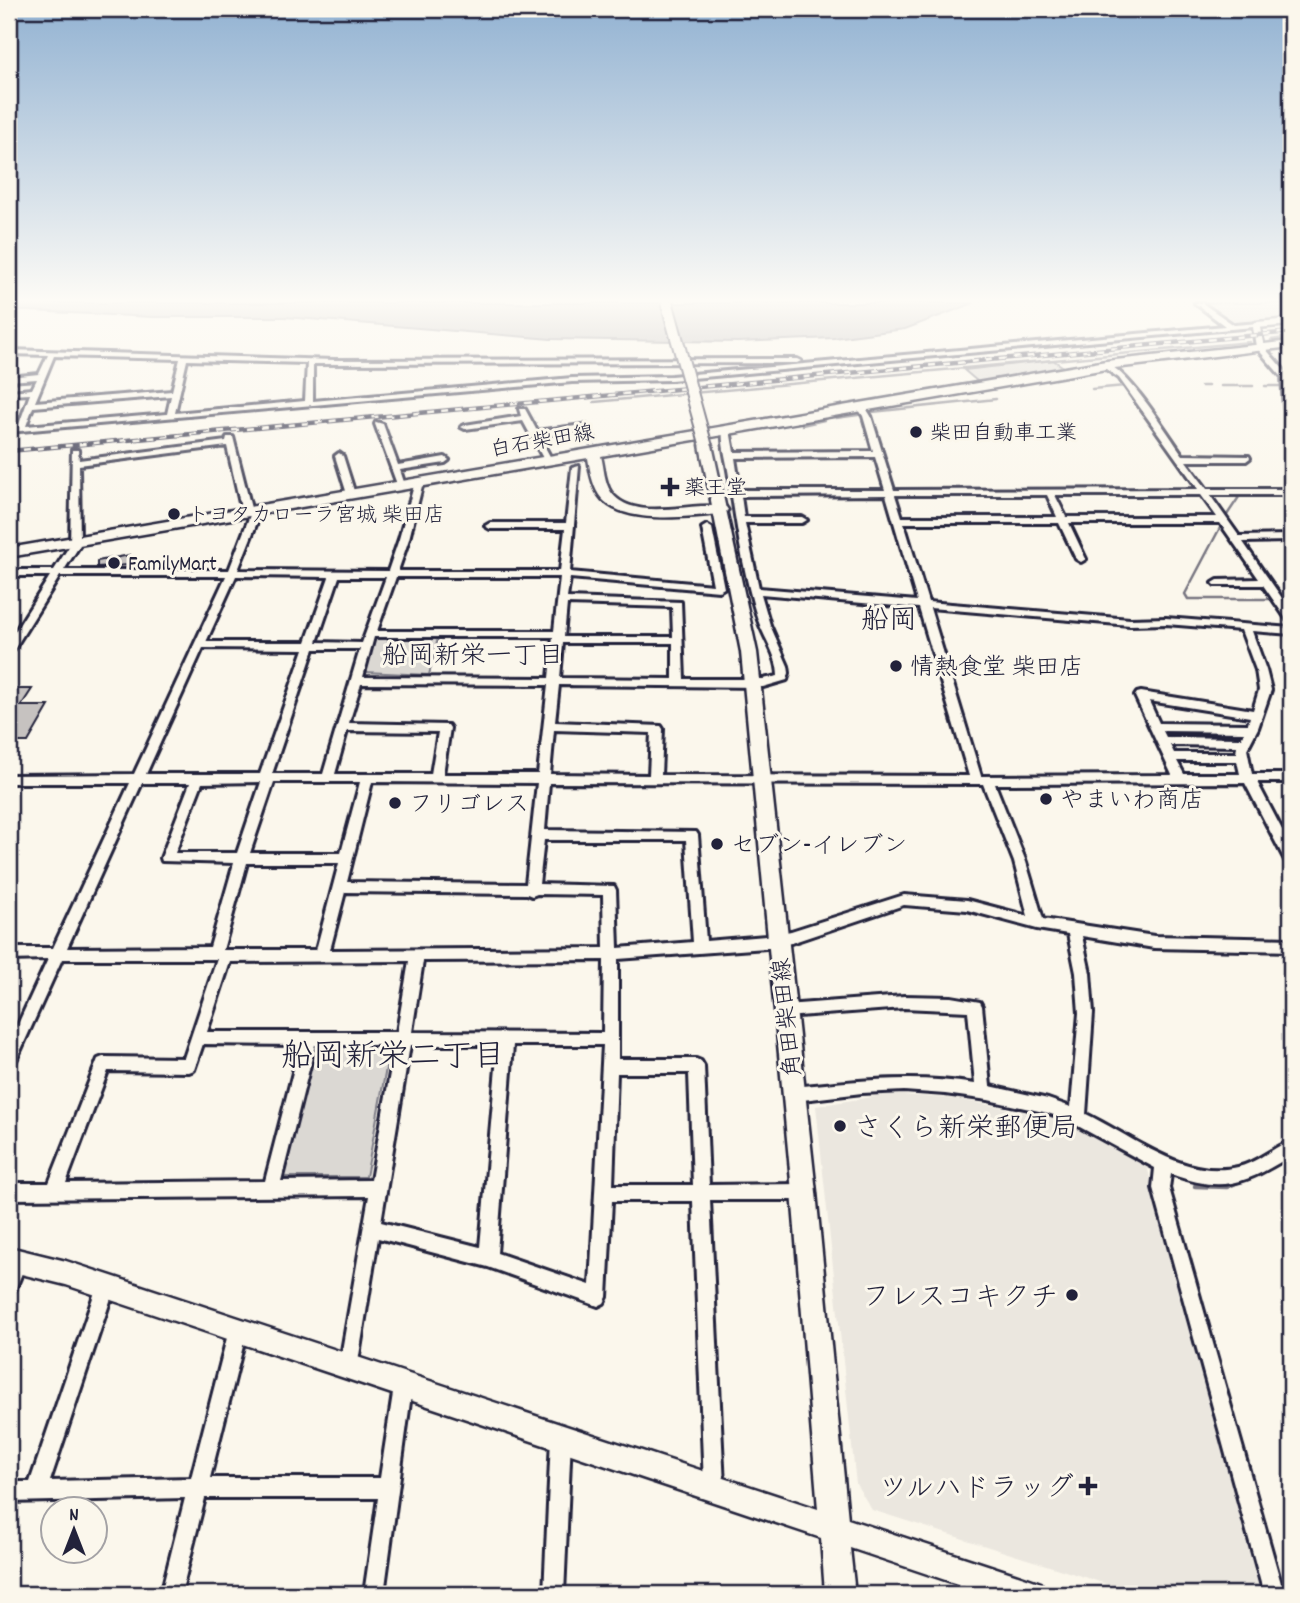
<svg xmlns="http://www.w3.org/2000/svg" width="1300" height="1603" font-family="Dekko,'Klee One',sans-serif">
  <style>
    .built { fill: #ebe7df }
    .green { fill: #dbd8d3; stroke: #7e7d87; stroke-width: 2 }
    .water { fill: #b1aeb0; stroke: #787681; stroke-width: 2 }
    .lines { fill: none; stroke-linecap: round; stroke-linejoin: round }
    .stream-far1 { stroke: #787681; stroke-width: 2.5 }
    .stream { stroke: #787681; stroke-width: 4.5 }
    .building { fill: #c6c2c0; stroke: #22223b; stroke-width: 2 }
    .street-casing { stroke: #22223b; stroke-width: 6 }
    .secondary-casing { stroke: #22223b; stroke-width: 5 }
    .primary-casing { stroke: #22223b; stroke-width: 5 }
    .street { fill: #fbf7ec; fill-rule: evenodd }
    .secondary { fill: #fbf7ec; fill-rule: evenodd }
    .primary { fill: #fbf7ec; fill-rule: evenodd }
    .rail-casing { stroke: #22223b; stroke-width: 4.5 }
    .rail { stroke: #fbf7ec; stroke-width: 2.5; stroke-dasharray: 7; stroke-linecap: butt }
    .secondary-bridge-casing { stroke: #22223b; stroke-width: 15; stroke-linecap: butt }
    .secondary-bridge { stroke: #fbf7ec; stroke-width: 11 }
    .poi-dot { fill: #22223b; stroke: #fbf7ec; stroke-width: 2.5 }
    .labels { text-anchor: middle; stroke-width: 6; stroke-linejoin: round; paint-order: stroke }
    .far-poi-label { font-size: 21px; fill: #22223b; stroke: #fbf7ec; text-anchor: start }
    .far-street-label { font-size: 21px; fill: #22223b; stroke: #fbf7ec }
    .poi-label { font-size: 24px; fill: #22223b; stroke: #fbf7ec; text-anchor: start }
    .street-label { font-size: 24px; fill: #22223b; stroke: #fbf7ec }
    .neighbourhood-label { font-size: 26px; fill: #22223b; stroke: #fbf7ec }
    .quarter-label { font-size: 28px; fill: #22223b; stroke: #fbf7ec }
    .near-poi-label { font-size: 28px; fill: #22223b; stroke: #fbf7ec; text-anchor: end }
    .near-neighbourhood-label { font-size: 32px; fill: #22223b; stroke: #fbf7ec }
  </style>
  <rect width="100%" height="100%" fill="#fbf7ec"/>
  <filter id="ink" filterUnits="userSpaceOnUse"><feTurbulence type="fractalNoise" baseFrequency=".0143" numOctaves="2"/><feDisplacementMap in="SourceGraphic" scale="14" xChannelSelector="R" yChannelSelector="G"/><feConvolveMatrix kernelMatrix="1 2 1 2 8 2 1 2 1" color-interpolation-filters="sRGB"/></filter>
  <g filter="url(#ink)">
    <!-- built -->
    <path class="built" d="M890,1094L957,1099L1057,1118L1145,1159L1261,1594H1138L872,1510L856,1484L816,1106Z"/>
    <!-- green -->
    <path class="green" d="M1201,303H1291V319L1235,324Z
      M1053,360L1065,368L978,382L964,370Z
      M381,637L438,638L429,675L364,672L374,640Z
      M314,1047H384L389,1052L366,1177H280Z"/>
    <!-- water -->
    <path class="water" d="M9,303H974L905,329L834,338L738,342L551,339L285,317H153L9,310Z"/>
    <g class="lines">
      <!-- stream-far1 -->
      <path class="stream-far1" d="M1271,340L1291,337
        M902,355L912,354
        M855,359L878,357
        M826,362L848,360
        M1201,386H1208
        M1221,386H1253
        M1265,386H1279
        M1092,389L1125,386
        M594,402L1250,342
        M872,412L996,399
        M836,418L858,415
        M802,425L824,420
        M1225,518L1241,494
        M1222,524L1185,594L1188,599H1273"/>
      <!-- stream -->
      <path class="stream" d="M1195,1186L1227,1187L1256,1174"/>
    </g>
    <!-- building -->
    <path class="building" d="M130,555V565L97,567V561Z
      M9,689H32L21,706H49L28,742H9Z"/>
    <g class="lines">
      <!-- street casing -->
      <g class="street-casing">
        <path id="street" d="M1195,303H1202L1234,325L1259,323L1264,347L1290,377L1291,413H1288L1284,407L1282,377L1256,347L1253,327L671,380L572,382L9,432V428L18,427L30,394L9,395V391L32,389L37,379L9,381V377L39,374L48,355L9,354V350L334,360L797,359L801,361L797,363L313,364V401L572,378L671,376L1225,326ZM54,356L180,359L172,391L35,402ZM187,360L307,363L305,401L175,413ZM171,396L167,414L26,426L33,407Z
          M1103,363C1125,364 1169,436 1183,455L1249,456L1250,458L1246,461H1186L1207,489H1291V495H1210L1239,536L1291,535V541L1243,542L1291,611V621L1287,620L1263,585H1215L1213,583L1218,580L1259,579L1220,523H1069L1086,559L1081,562L1076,559L1059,523H904L928,602L1130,619L1166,618L1291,628V634L1252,631L1266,670L1271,690L1258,728L1247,749L1252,774H1291V782H1257L1291,847V864L1286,862L1245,783L995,784L1026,862L1043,919L1154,936L1291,939V951L1154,948L1082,936L1090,973L1093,1013L1086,1114C1132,1136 1184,1180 1238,1167C1257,1163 1273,1147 1291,1141V1156C1245,1183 1224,1194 1171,1174L1169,1188L1284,1594H1264L1153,1188L1155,1168L1065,1119L1048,1113L988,1100L945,1094L904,1091L862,1093L794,1101L789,1099L786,1094L789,1089L794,1087C855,1081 913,1074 975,1084L968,1011L904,1008L785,1017L780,1015L778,1011L780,1007L785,1005L904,996L951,997L980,1002L982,1006L990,1086L1048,1099L1071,1107L1079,1013L1076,973L1068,934L1037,929L967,910L904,905L791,943L766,948L618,959V1059H696L701,1061L704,1066L709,1185L804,1184L810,1186L812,1192L810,1198L804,1200H710L724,1486L721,1493L714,1496L707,1493L704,1486L693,1201H612L607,1297L604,1303L598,1306L488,1267L378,1238L357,1368L354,1374L348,1377L342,1374L339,1368L369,1196L9,1199V1183H49L98,1059L103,1057L184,1058L217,959H62L14,1065L9,1067V1044L48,959L9,960V948H53L130,783H9V775L134,774L226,576H60L13,651L9,652V641L50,576H9V570H54L70,545L72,450H78L79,460L226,441L227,437H233L252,512L247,515L242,512L227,446L79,465L80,545L64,570H229L252,510L257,507L262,510L238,570L388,571L399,539L415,482L419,479L423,482L409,539L398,571H560L565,529H490L485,526L490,523H566L572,468L579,466L570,572L713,585L702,528L707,525L712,528L724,588L719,591L570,578L567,598L681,602L684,679H763L778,676C778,656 764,638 758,620C743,573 736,523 729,476C727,461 721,443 723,428L730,430L734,452L873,451L863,416L857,407L861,405H864L871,416L894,490L1198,489L1119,378L1103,367ZM875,457L885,490H740L735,458ZM886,495L917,601L759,588L745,523H802L807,520L802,517H744L741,496ZM895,495H1047L1057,517H902ZM1055,495H1201L1217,517H1066ZM236,576L329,577L306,642H206ZM339,577H386L362,643L317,642ZM396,577H560L554,631H377ZM761,594L919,608L969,776L661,775L663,729L661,726L555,722L559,685L763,687L787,680L789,673L788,666L770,625ZM567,604L672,607L673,637H564ZM930,608L1130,625L1166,624L1241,630L1256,670L1259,690L1253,710L1141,692L1137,693L1135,696L1172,775L981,776ZM374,637H553L549,678L363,677ZM563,643H673V679L560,678ZM203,648L304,649L260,774H146ZM314,649H360L323,774H272ZM361,684L548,685L538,774H443L450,728L448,725L349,723ZM1149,701L1250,717L1248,724L1159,723ZM554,730L651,733L649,775L550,774ZM347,731L438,732L431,774H335ZM1163,731L1244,732L1241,738L1166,737ZM1170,745L1237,746L1236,753H1174ZM1177,761H1237L1240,774H1184ZM261,782L237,853H175L202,783ZM274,782H360L341,853H250ZM372,782L537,783L526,884L347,882ZM142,783H190L161,858L162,861L234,863L210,947L67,948ZM549,783L983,784L1014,862L1028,916L967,900L904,895L791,931L766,936L706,941L698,835L696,832L545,830ZM544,840H686L693,942L618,948L616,890L614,886L539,884ZM247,863H339L316,950H223ZM345,892L527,894L532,896L537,894L603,895L604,948L330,950ZM604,960L603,1033L412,1032L423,961ZM409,961L397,1032H207L230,962ZM203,1044L300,1045L265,1181L66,1183L108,1071L189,1072L194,1070ZM315,1045H395L371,1180L281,1181ZM410,1045H498L480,1247L381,1222ZM513,1045H603L590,1285L497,1253ZM617,1073H689L693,1185H613Z
          M519,409H525L537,431L583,425H586L595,439L588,441L581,430L539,436L552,460L548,463L544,460L523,421L465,429L461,427L465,425L521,416Z
          M376,422L383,424L398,465L445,457L449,460L445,463L400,470L405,485L398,487L375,424Z
          M339,453L343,456L355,494L354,496L347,494L335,456Z
          M18,1252L24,1255L27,1261L15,1290L9,1293V1263L12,1255Z
          M106,1277L112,1280L115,1286L50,1481L191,1478L229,1330L232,1324L238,1321L244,1324L247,1330L210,1478H380L394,1387L396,1380L403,1378L410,1380L412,1387L384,1594H364L378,1498H205L181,1594H161L185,1498L9,1502V1482H30L97,1286L100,1280Z
          M561,1428L568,1431L571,1438L564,1594H544L551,1438L554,1431Z"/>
      </g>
      <!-- secondary casing -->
      <g class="secondary-casing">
        <path id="secondary" d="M1291,319V325L1256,328L1251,325L1256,322Z
          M706,441L712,445L757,652L816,1192L848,1519L1030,1579L1041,1583L1045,1594H987L850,1548L855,1594H825L821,1538L189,1326L66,1285L9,1271V1247L66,1261L818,1509L792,1192L741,652L700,445Z"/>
      </g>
      <!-- primary casing -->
      <g class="primary-casing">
        <path id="primary" d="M1291,341V347L1106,369L601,456C604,467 604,482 611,492C634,524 695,500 726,507L728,510L721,514C688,516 621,527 599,495C592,484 590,470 588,458L9,557V548L1106,361Z"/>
      </g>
      <!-- street -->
      <use href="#street" class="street"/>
      <!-- secondary -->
      <use href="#secondary" class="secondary"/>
      <!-- primary -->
      <use href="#primary" class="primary"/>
      <!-- rail casing -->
      <g class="rail-casing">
        <path id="rail" d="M9,451L1291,332"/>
      </g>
      <!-- rail -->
      <use href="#rail" class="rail"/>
      <!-- secondary-bridge casing -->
      <g class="secondary-bridge-casing">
        <path id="secondary-bridge" d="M667,303L706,445"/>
      </g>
      <!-- secondary-bridge -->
      <use href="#secondary-bridge" class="secondary-bridge"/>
    </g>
  </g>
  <!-- sky -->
  <linearGradient id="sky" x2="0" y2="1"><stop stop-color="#92b2d2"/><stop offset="0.57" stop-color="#fdfbf6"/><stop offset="1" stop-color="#fdfbf6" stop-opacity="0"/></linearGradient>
  <rect width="1300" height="527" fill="url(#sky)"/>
  <!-- markers -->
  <g class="poi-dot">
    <circle cx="916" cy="432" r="7"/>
    <path d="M666.5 476.5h7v7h7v7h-7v7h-7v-7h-7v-7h7z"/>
    <circle cx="174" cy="514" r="7"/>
    <circle cx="114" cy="563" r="7"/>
    <circle cx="896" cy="666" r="7"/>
    <circle cx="1046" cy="799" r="7"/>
    <circle cx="395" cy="803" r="7"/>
    <circle cx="717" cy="844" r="7"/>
    <circle cx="840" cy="1126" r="7"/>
    <circle cx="1072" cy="1295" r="7"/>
    <path d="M1084.5 1475.5h7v7h7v7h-7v7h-7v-7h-7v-7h7z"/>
  </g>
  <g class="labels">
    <!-- far-poi labels -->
    <g class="far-poi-label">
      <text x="930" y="439">柴田自動車工業</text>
      <text x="684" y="494">薬王堂</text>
      <text x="188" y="521">トヨタカローラ宮城 柴田店</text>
      <text x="128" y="570">FamilyMart</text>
    </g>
    <!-- far-street labels -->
    <g class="far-street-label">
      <text transform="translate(542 440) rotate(-10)" y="7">白石柴田線</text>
    </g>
    <!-- poi labels -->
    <g class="poi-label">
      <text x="910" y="674">情熱食堂 柴田店</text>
      <text x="1060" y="807">やまいわ商店</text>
      <text x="409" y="811">フリゴレス</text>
      <text x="731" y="852">セブン-イレブン</text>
    </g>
    <!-- street labels -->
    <g class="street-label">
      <text transform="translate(786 1018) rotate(-96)" y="8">角田柴田線</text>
    </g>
    <!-- neighbourhood labels -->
    <g class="neighbourhood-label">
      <text x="473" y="663">船岡新栄一丁目</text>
    </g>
    <!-- quarter labels -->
    <g class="quarter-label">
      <text x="889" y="628">船岡</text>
    </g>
    <!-- near-poi labels -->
    <g class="near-poi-label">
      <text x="854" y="1136" text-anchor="start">さくら新栄郵便局</text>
      <text x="1058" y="1305">フレスコキクチ</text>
      <text x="1074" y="1496">ツルハドラッグ</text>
    </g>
    <!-- near-neighbourhood labels -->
    <g class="near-neighbourhood-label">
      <text x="393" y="1065">船岡新栄二丁目</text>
    </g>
  </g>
  <!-- margin -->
  <rect width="1300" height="1603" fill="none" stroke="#fbf7ec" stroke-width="35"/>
  <rect x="18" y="18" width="1265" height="1568" fill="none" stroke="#22223b" stroke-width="2.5" filter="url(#ink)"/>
  <!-- north arrow -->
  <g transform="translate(74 1530)"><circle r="33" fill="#fbf7ec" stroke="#a4a2a5" stroke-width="2"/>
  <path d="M0-5L12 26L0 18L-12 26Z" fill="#22223b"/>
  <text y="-10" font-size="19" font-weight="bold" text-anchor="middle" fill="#22223b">N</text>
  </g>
</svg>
